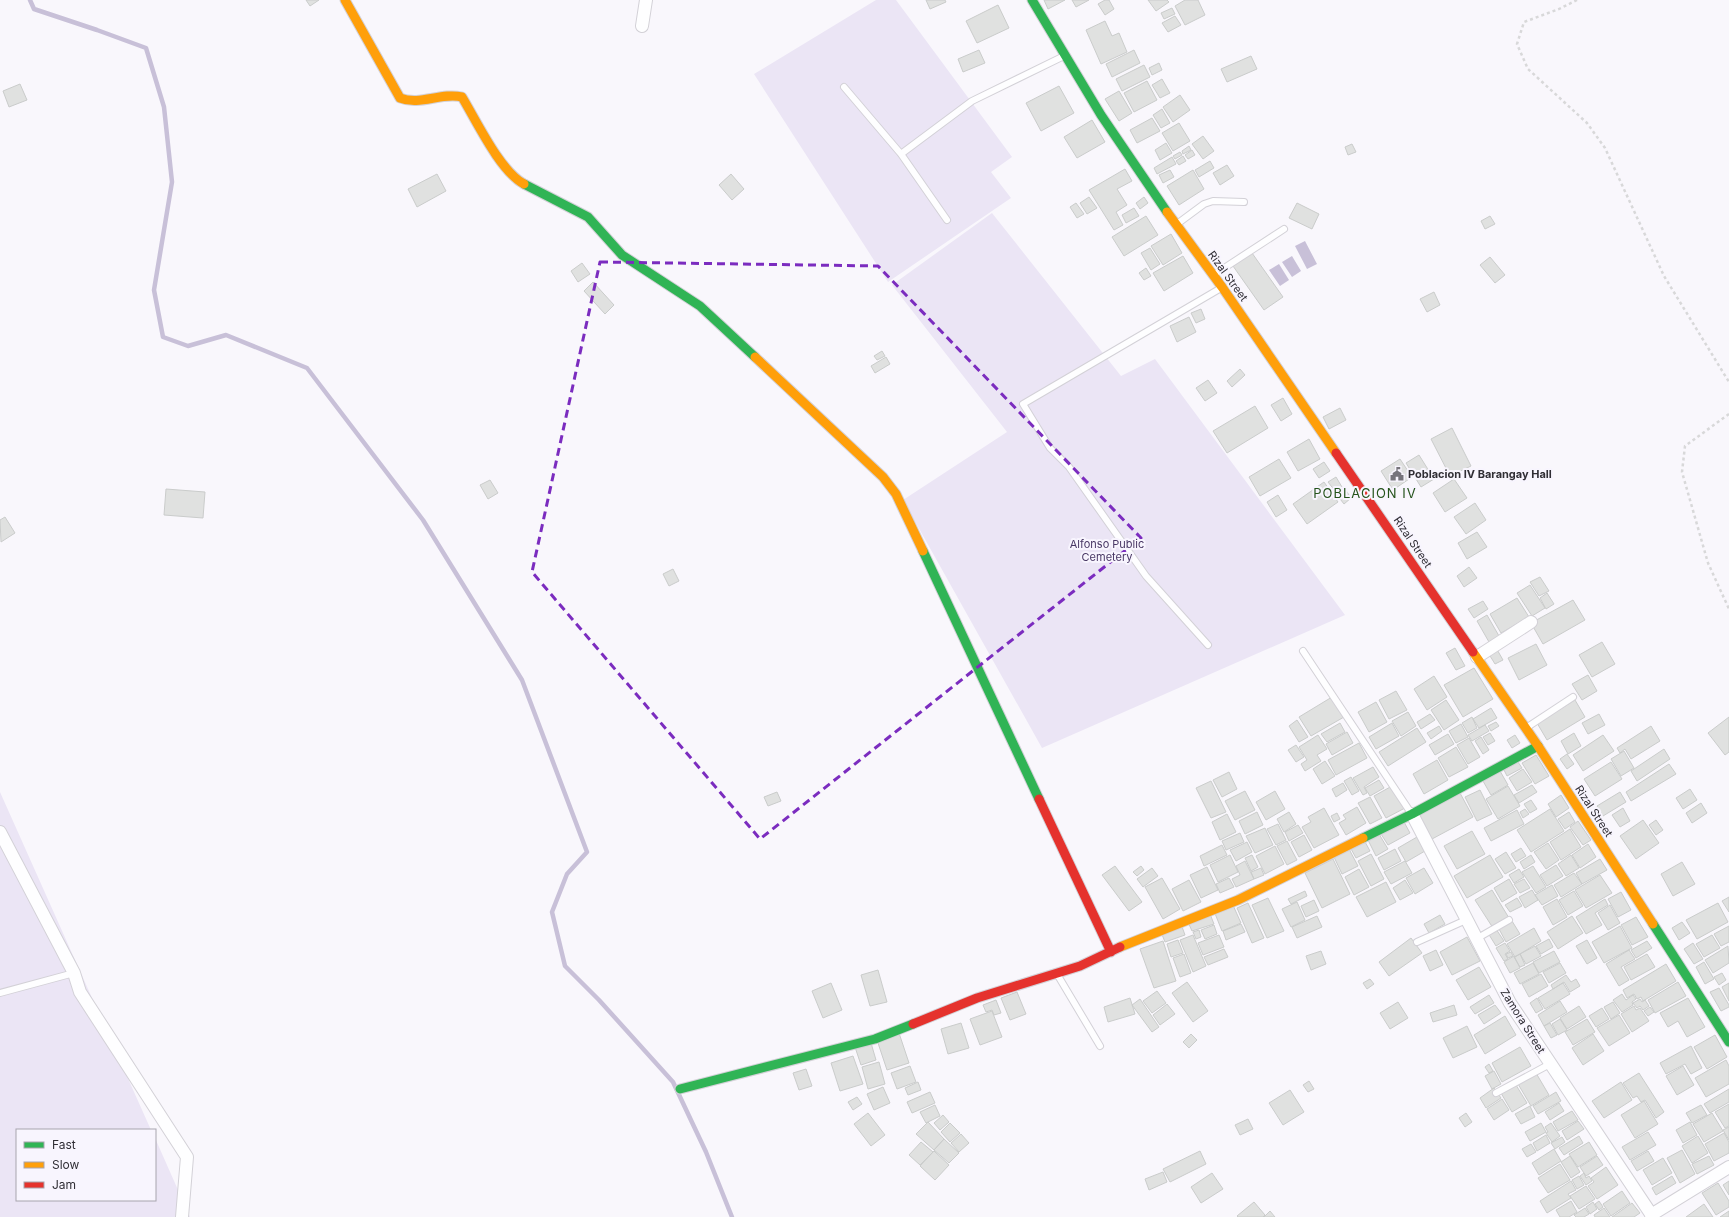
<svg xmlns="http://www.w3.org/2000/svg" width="1729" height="1217" font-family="Inter,sans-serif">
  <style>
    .green { fill: #ebe5f5 }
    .water { fill: #c8c0d8 }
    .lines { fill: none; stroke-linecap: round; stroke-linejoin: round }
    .stream { stroke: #c8c0d8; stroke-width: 4.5 }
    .building { fill: #e0e1e0; stroke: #cacccb }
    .lane-casing { stroke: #d3d1d7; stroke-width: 8 }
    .street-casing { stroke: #d3d1d7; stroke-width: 14 }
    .fast-casing { stroke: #d3d1d7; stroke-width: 11 }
    .slow-casing { stroke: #d3d1d7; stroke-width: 11 }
    .jam-casing { stroke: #d3d1d7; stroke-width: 11 }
    .path { stroke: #d8d8d9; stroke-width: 2.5; stroke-dasharray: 3 3; stroke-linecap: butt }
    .lane { stroke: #fefeff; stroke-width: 6 }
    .street { stroke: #fefeff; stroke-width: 12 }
    .fast { stroke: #30b455; stroke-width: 9 }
    .slow { stroke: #ff9f0a; stroke-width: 9 }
    .jam { stroke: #e5322d; stroke-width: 9 }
    .marked { fill: none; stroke: #7b2cbf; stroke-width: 3; stroke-dasharray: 8 5; stroke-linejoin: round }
    .labels { text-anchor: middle; stroke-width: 4; stroke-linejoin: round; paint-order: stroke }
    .street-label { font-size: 11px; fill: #302e35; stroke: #f8f5fe }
    .poi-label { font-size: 11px; font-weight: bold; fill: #302e35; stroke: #f8f5fe; text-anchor: start }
    .park-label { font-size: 11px; fill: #493865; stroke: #f8f5fe }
    .quarter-label { font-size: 13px; letter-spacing: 1px; fill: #25531b; stroke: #f8f5fe }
  </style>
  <rect width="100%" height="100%" fill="#f9f7fc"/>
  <!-- green -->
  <path class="green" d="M876,0H896L1012,157L991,172L1011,198L888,282L754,74Z
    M992,213L1121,376L1155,359L1345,615L1042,748L903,500L1007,432L892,285Z
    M0,792L151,1130H17V1200H155V1138L190,1217H0Z"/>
  <!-- water -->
  <path class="water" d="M1305,241L1317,264L1307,269L1295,246Z
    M1292,256L1301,271L1292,277L1282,262Z
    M1279,264L1289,280L1280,286L1269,270Z"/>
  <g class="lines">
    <!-- stream -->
    <path class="stream" d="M30,0L34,9L97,30L146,48L164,107L172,182L154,290L163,337L188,346L226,335L307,368L423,520L522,680L587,852L567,874L552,912L565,966L599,1000L673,1082L706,1152L732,1217"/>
  </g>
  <!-- building -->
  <path class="building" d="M306,0H319L310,6Z
    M926,0H945L946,2L930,9Z
    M1044,0H1065L1048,9Z
    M1072,0H1089L1076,7Z
    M1105,0H1109L1114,9L1105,15L1098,4Z
    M1148,0H1167L1169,2L1156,11Z
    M1185,0H1198L1205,15L1185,25L1175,6Z
    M998,5L1009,28L977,43L966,21Z
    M1172,8L1175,14L1164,19L1161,13Z
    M1175,16L1181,25L1168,32L1162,23Z
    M1105,21L1112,36L1119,33L1127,52L1101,64L1086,30Z
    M979,50L985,63L963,72L958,59Z
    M1134,50L1140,63L1112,77L1106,64Z
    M1251,56L1257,69L1227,82L1221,69Z
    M1159,63L1162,70L1152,75L1149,68Z
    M1144,65L1150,77L1122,91L1116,79Z
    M1162,79L1170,93L1160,98L1152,85Z
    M1147,81L1157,100L1134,112L1124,93Z
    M20,84L27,100L9,107L3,91Z
    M1059,86L1074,113L1041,131L1026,103Z
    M1119,91L1132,113L1119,121L1105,99Z
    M1180,95L1190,110L1173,122L1163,107Z
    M1162,109L1170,123L1161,128L1153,115Z
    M1152,118L1160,131L1137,143L1130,130Z
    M1092,120L1105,142L1077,158L1064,137Z
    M1179,123L1190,141L1173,151L1162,133Z
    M1203,136L1214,151L1203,159L1192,144Z
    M1166,143L1172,153L1160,160L1155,150Z
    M1352,144L1356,152L1348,155L1345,147Z
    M1189,146L1191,150L1183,154L1182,151Z
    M1192,150L1195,155L1188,159L1185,155Z
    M1180,152L1182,155L1175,159L1173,156Z
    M1183,156L1186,161L1179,165L1176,161Z
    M1172,157L1176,164L1157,174L1154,168Z
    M1210,161L1214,168L1199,177L1195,170Z
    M1227,165L1234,176L1220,185L1213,173Z
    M1125,169L1132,181L1117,189L1127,205L1116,212L1123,225L1114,230L1089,190Z
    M1170,170L1174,177L1163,183L1159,175Z
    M1193,170L1204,189L1179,205L1167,186Z
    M437,174L446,191L417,207L408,189Z
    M731,174L744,189L732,200L719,185Z
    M1089,197L1097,208L1087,214L1080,203Z
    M1144,197L1148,203L1140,209L1136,203Z
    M1076,203L1084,214L1077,218L1070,207Z
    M1297,203L1319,214L1312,229L1289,218Z
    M1134,208L1139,216L1126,223L1122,215Z
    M1146,216L1158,235L1124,256L1112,237Z
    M1490,216L1495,224L1485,229L1481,221Z
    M1171,234L1182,253L1163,265L1151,246Z
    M1150,248L1160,264L1151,270L1141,253Z
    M1252,253L1283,297L1264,310L1233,266Z
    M1183,256L1193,273L1164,291L1153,273Z
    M1490,257L1505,275L1495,283L1480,265Z
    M582,263L590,274L578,282L571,271Z
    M1146,268L1151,276L1144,280L1139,273Z
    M593,282L614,305L605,314L584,291Z
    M1434,292L1440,305L1427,312L1420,299Z
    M1201,309L1205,319L1196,323L1191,313Z
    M1189,317L1196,332L1177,342L1170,326Z
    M882,351L885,356L877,360L874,356Z
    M886,357L890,364L875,373L871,366Z
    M1240,369L1245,375L1232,387L1227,381Z
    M1208,380L1217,393L1205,401L1196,388Z
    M1283,398L1292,414L1281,421L1271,405Z
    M1255,406L1268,428L1227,453L1213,431Z
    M1340,408L1346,420L1329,429L1323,417Z
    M1452,428L1471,466L1450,476L1431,439Z
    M1309,439L1320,459L1298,471L1287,452Z
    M1419,455L1434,479L1421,487L1406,463Z
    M1279,459L1291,478L1260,496L1249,477Z
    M1400,459L1412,477L1393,490L1381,471Z
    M1324,462L1330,471L1319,478L1313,469Z
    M1336,477L1342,487L1335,491L1328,482Z
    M1454,479L1467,498L1445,512L1433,493Z
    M490,480L498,493L488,499L480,485Z
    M1324,482L1338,502L1307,524L1293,504Z
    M166,489L205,492L203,518L164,515Z
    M1345,489L1351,498L1344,504L1337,495Z
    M1278,495L1287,510L1276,517L1267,502Z
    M1475,503L1486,520L1466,534L1454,517Z
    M5,517L15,533L1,542L0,520Z
    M1477,532L1487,547L1467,559L1458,543Z
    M1469,567L1477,578L1464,587L1457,576Z
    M673,569L679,581L669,586L663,574Z
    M1540,577L1549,591L1539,596L1530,582Z
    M1530,585L1545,608L1532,616L1517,593Z
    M1547,593L1554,604L1546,609L1540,598Z
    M1517,598L1529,617L1501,633L1490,614Z
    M1573,600L1585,620L1543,644L1531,623Z
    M1483,601L1488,609L1474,618L1468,609Z
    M1487,615L1499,636L1489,642L1477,621Z
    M1602,642L1615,664L1592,677L1579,655Z
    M1536,644L1547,665L1519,680L1508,658Z
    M1495,646L1503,660L1495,664L1487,651Z
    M1455,648L1465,666L1456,670L1446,653Z
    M1474,668L1493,699L1463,717L1444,685Z
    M1588,675L1597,691L1582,700L1572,684Z
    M1434,676L1447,697L1427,710L1414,689Z
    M1396,691L1407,710L1389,719L1379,700Z
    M1332,697L1344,717L1311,736L1299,717Z
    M1446,700L1459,720L1444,730L1431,710Z
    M1575,700L1585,717L1547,740L1537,723Z
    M1376,702L1387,722L1369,732L1358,712Z
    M1491,708L1497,718L1479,728L1473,719Z
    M1408,712L1416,726L1401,736L1392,721Z
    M1430,714L1435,720L1421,729L1417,722Z
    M1599,714L1605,725L1588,734L1582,723Z
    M1472,717L1477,728L1468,733L1462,723Z
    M1729,717V752L1725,755L1708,733Z
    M1297,720L1308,737L1299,742L1289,726Z
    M1496,722L1499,726L1491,731L1488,726Z
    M1340,723L1345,732L1327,742L1321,734Z
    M1392,723L1399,736L1376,749L1369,737Z
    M1461,724L1468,737L1456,743L1449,731Z
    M1485,725L1489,731L1472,741L1468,735Z
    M1439,726L1442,731L1431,739L1427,733Z
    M1651,726L1660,741L1631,759L1625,749L1620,753L1617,748Z
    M1417,728L1426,742L1388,766L1379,752Z
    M1347,732L1353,743L1332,755L1326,744Z
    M1490,733L1495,741L1488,745L1483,737Z
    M1574,733L1581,746L1568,754L1561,741Z
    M1448,734L1454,744L1435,755L1429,745Z
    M1318,735L1327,749L1317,755L1321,761L1305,771L1301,764L1307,760L1299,747Z
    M1515,735L1520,743L1512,748L1507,740Z
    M1603,735L1614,751L1583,771L1573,755Z
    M1481,737L1489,750L1483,754L1475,741Z
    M1469,738L1480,757L1468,764L1457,745Z
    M1359,743L1367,758L1336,775L1328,760Z
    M1296,745L1304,757L1296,762L1288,750Z
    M1456,747L1468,767L1449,777L1438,758Z
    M1664,749L1670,759L1637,781L1631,771Z
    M1624,751L1634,768L1621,776L1611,759Z
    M1567,754L1574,764L1567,769L1560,759Z
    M1536,755L1549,776L1535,784L1522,763Z
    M1437,760L1448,780L1424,794L1413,774Z
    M1325,761L1335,776L1322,784L1313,769Z
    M1518,762L1522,768L1507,776L1504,770Z
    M1611,762L1622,779L1595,796L1584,779Z
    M1669,764L1676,774L1631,801L1626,792Z
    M1373,767L1379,777L1364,787L1367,793L1363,795L1353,778Z
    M1523,769L1532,782L1517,791L1509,778Z
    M1500,771L1508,785L1491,795L1483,781Z
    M1229,772L1237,789L1222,797L1213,780Z
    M1351,777L1359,791L1352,795L1344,781Z
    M1379,780L1384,788L1370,796L1365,788Z
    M1211,781L1226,812L1211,818L1196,788Z
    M1343,783L1347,790L1336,797L1332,789Z
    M1532,785L1537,792L1519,803L1514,795Z
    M1392,786L1405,808L1386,818L1374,796Z
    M1508,786L1520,806L1498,819L1486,799Z
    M1690,789L1697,800L1683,809L1676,798Z
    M1480,790L1492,814L1477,821L1465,797Z
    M1245,791L1255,810L1235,820L1225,801Z
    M1275,791L1285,809L1266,820L1256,802Z
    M777,792L781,801L768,806L764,797Z
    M1620,792L1626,802L1603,816L1597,806Z
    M1460,793L1473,817L1432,839L1419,815Z
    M1561,795L1569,808L1556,817L1548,804Z
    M1370,797L1382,818L1370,824L1358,803Z
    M1531,800L1537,809L1530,813L1524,804Z
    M1701,803L1707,813L1692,823L1686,813Z
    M1357,807L1366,823L1346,835L1339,823L1346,819L1343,815Z
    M1324,808L1339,835L1314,848L1302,827L1311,822L1308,817Z
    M1623,808L1630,821L1620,827L1612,815Z
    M1525,809L1529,814L1523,818L1520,812Z
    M1550,809L1564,831L1531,852L1517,830Z
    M1517,810L1524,824L1491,841L1484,828Z
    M1257,812L1263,825L1245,834L1239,821Z
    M1289,812L1296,824L1284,832L1277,819Z
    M1569,812L1575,822L1565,829L1558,819Z
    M1337,813L1340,819L1334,822L1331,816Z
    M1227,814L1236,832L1220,840L1212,822Z
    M1643,820L1659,843L1636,859L1620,836Z
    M1656,820L1663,830L1656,835L1649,825Z
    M1578,821L1591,840L1583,845L1570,827Z
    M1404,822L1410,833L1388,845L1381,834Z
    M1278,824L1286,840L1276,845L1267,829Z
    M1298,825L1303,833L1289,841L1285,832Z
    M1265,828L1273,845L1255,853L1246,836Z
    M1570,829L1581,847L1561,860L1550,842Z
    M1472,831L1485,854L1457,869L1444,846Z
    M1240,833L1244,842L1226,850L1222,841Z
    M1379,834L1388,849L1376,856L1368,840Z
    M1304,835L1312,850L1299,857L1291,842Z
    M1417,837L1425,851L1406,862L1398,848Z
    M1364,840L1370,851L1356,858L1350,847Z
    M1287,841L1297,860L1287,865L1277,846Z
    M1247,842L1252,852L1236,861L1230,850Z
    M1548,843L1559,860L1546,869L1534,852Z
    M1588,844L1596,857L1580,868L1572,855Z
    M1222,845L1227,855L1204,866L1200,856Z
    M1275,846L1284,864L1265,874L1256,856Z
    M1521,848L1526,856L1516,862L1511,854Z
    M1349,849L1358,866L1342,874L1334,857Z
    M1395,849L1401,861L1384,870L1378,858Z
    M1506,852L1516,868L1505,874L1495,859Z
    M1371,854L1384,879L1371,886L1358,861Z
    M1230,855L1238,872L1218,882L1210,865Z
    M1252,855L1258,867L1251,871L1245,858Z
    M1490,855L1503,877L1467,898L1454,876Z
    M1531,855L1535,862L1524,869L1520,862Z
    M1571,855L1579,868L1566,876L1558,864Z
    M1333,859L1350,894L1322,908L1305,873Z
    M1600,859L1607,870L1582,884L1576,873Z
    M1245,861L1254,879L1236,887L1232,879L1240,875L1236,866Z
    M1405,861L1412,873L1391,884L1384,872Z
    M1682,862L1695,884L1673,896L1661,874Z
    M1556,865L1563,876L1547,886L1540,875Z
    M1115,866L1142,902L1129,911L1102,875Z
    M1141,866L1144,870L1137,876L1133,872Z
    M1533,866L1546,887L1536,893L1522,872Z
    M1207,867L1218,890L1201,898L1190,875Z
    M1152,868L1158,876L1143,887L1137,879Z
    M1261,868L1264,875L1254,879L1251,872Z
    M1424,868L1433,883L1415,894L1406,878Z
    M1359,869L1369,887L1354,895L1345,877Z
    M1519,869L1524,877L1514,883L1509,875Z
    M1574,873L1582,884L1561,897L1554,885Z
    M1600,875L1612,893L1586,908L1575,890Z
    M1162,878L1180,909L1163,919L1145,887Z
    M1229,878L1234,887L1220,893L1216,884Z
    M1509,879L1517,893L1502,902L1494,888Z
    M1524,879L1530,888L1520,893L1514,884Z
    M1189,880L1201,902L1183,911L1172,889Z
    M1405,880L1413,893L1400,900L1393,888Z
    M1386,882L1396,902L1367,917L1356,897Z
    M1552,885L1558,896L1542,905L1535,895Z
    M1492,890L1509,918L1493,928L1475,900Z
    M1532,890L1538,900L1525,908L1519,897Z
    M1305,891L1307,896L1291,904L1288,899Z
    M1574,891L1583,906L1568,915L1559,900Z
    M1621,892L1631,910L1618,917L1608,899Z
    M1729,897V912L1722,901Z
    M1268,898L1284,931L1267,938L1252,905Z
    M1517,898L1522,906L1510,912L1505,905Z
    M1557,899L1567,917L1553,925L1543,907Z
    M1605,899L1608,905L1595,913L1602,925L1586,934L1576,917Z
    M1314,900L1319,911L1306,917L1301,906Z
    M1297,902L1305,920L1291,927L1282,909Z
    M1232,903L1241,923L1222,931L1214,911Z
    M1248,903L1264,938L1252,943L1237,908Z
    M1718,903L1728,922L1697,939L1686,920Z
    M1610,905L1620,923L1608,930L1598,913Z
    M1210,914L1214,924L1192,931L1188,922Z
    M1440,915L1445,924L1429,933L1424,924Z
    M1317,916L1322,927L1297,938L1292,927Z
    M1572,916L1583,933L1558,949L1547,932Z
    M1636,917L1648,937L1632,945L1621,925Z
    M1512,921L1520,934L1506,942L1499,929Z
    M1682,922L1690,933L1679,940L1672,928Z
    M1181,924L1185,935L1165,942L1161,932Z
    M1241,924L1245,932L1226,940L1223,931Z
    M1214,925L1217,934L1205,939L1201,930Z
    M1620,926L1632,948L1604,963L1592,942Z
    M1729,926V942L1721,946L1714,934Z
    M1534,928L1541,941L1515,957L1507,944Z
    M1496,929L1504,941L1496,946L1488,933Z
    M1199,930L1201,937L1196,939L1193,932Z
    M1193,935L1206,966L1193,972L1180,940Z
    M1219,935L1224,947L1203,955L1198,943Z
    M1712,935L1720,948L1704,957L1696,944Z
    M1467,937L1480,961L1452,975L1440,952Z
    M1411,938L1422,953L1389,976L1379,962Z
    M1549,939L1553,947L1541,954L1536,946Z
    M1178,940L1183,953L1171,957L1167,944Z
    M1587,940L1597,958L1587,964L1576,946Z
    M1163,941L1176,981L1154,988L1140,949Z
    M1647,941L1652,948L1636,958L1631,950Z
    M1505,943L1510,951L1505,954L1508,959L1504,961L1496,948Z
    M1693,943L1703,959L1694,964L1684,949Z
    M1535,946L1541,956L1526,964L1520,954Z
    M1728,946L1729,963L1713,973L1705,960Z
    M1224,949L1228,957L1208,965L1204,957Z
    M1436,950L1443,965L1430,971L1423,956Z
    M1629,950L1635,959L1621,967L1629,980L1619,986L1606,964Z
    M1321,951L1326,964L1311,970L1306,956Z
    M1554,951L1560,962L1539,973L1533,962Z
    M1511,952L1513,956L1508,958L1506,954Z
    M1184,954L1191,973L1180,977L1173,958Z
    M1520,954L1525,965L1520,967L1514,957Z
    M1647,954L1655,967L1631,980L1624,967Z
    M1514,956L1520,968L1510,973L1504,962Z
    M1704,962L1714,979L1705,984L1696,967Z
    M1533,963L1539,974L1520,984L1514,973Z
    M1560,963L1566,973L1549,983L1543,972Z
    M1666,964L1676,981L1643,1001L1641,997L1637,999L1634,994L1627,998L1623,990Z
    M1479,967L1491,987L1468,1000L1456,980Z
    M878,970L887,1002L870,1006L861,975Z
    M1722,973L1726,980L1719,985L1714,977Z
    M1541,974L1548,986L1529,997L1522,984Z
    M1566,975L1571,982L1576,979L1580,986L1570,992L1564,982L1553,989L1551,985Z
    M1370,979L1374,984L1367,989L1363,983Z
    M1187,982L1208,1011L1193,1022L1172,993Z
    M1678,982L1686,996L1655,1013L1648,1000Z
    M831,983L842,1010L823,1018L812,991Z
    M1563,983L1570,994L1545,1009L1538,998Z
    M1729,983V1001L1722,987Z
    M1719,988L1729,1005V1007L1721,1011L1710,992Z
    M1157,991L1166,1003L1152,1013L1143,1001Z
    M1017,992L1026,1014L1010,1020L1001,998Z
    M1622,994L1626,1000L1633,995L1636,999L1632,1002L1633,1005L1622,1012L1613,1000Z
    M1489,995L1494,1003L1475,1014L1470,1007Z
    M1130,998L1135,1014L1108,1022L1104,1007Z
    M1537,998L1543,1009L1536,1013L1530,1003Z
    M1688,998L1705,1027L1687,1037L1678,1021L1668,1027L1660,1013Z
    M1140,999L1159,1027L1152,1032L1132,1005Z
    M1640,999L1642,1002L1645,1000L1649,1006L1643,1010L1640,1006L1637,1008L1633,1003Z
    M996,1000L1001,1013L994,1015L992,1010L986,1012L983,1005Z
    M1560,1001L1567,1012L1544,1026L1538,1015Z
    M1398,1002L1408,1018L1390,1029L1380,1013Z
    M1613,1002L1620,1013L1611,1019L1604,1007Z
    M1167,1004L1175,1014L1160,1025L1153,1015Z
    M1454,1005L1457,1015L1433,1022L1430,1013Z
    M1495,1005L1501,1013L1484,1024L1478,1015Z
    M1579,1006L1586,1017L1567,1029L1560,1018Z
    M1634,1006L1636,1010L1640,1008L1649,1021L1632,1032L1621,1014Z
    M1650,1007L1654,1012L1648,1016L1644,1011Z
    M1602,1008L1609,1019L1596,1027L1589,1016Z
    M992,1011L1002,1037L980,1045L970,1019Z
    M1619,1015L1630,1033L1609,1046L1597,1028Z
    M1505,1016L1516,1035L1485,1054L1474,1035Z
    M1560,1019L1567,1030L1558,1035L1552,1024Z
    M1587,1019L1595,1032L1573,1045L1565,1032Z
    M961,1023L969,1048L948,1054L941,1029Z
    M1550,1023L1557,1035L1551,1038L1544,1026Z
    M1467,1026L1477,1047L1453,1058L1443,1038Z
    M899,1033L909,1063L887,1070L877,1040Z
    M1191,1034L1197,1040L1189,1048L1183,1042Z
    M1593,1034L1604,1051L1583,1065L1572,1048Z
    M1715,1035L1727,1057L1707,1069L1694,1047Z
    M871,1043L876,1060L861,1065L855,1047Z
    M1691,1046L1702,1068L1691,1074L1685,1064L1666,1074L1660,1063Z
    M1520,1047L1531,1066L1502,1082L1492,1063Z
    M853,1056L863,1084L840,1091L831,1063Z
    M1726,1060L1729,1066V1084L1706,1097L1695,1078Z
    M879,1062L885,1084L868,1089L862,1067Z
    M1489,1064L1493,1071L1489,1073L1485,1067Z
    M910,1066L916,1082L897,1089L891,1073Z
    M1683,1066L1694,1085L1677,1095L1666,1076Z
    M806,1069L812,1086L799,1090L793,1073Z
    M1494,1071L1501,1084L1492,1089L1485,1076Z
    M1536,1073L1549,1095L1531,1106L1518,1084Z
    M1639,1073L1664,1112L1656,1118L1645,1100L1641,1102L1637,1096L1633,1098L1623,1083Z
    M1309,1081L1314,1089L1308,1092L1303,1085Z
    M918,1082L921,1090L908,1095L905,1088Z
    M1621,1082L1632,1100L1604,1118L1592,1101Z
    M1516,1085L1527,1103L1512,1112L1501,1093Z
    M883,1087L890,1103L874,1110L867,1094Z
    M1494,1088L1501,1098L1486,1108L1480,1098Z
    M1729,1089V1102L1710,1113L1704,1104Z
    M1290,1090L1304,1112L1283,1125L1269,1103Z
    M930,1092L935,1103L912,1113L907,1102Z
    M1556,1092L1561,1101L1538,1114L1533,1106Z
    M857,1097L862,1104L853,1110L848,1102Z
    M1502,1099L1509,1110L1494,1120L1487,1109Z
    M1644,1101L1658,1124L1635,1138L1621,1115Z
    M1559,1103L1564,1111L1550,1120L1545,1112Z
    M1729,1104V1126L1725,1128L1715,1112Z
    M935,1105L940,1116L926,1123L920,1112Z
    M1701,1105L1707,1115L1692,1123L1686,1113Z
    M1530,1106L1535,1117L1521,1124L1515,1114Z
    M1572,1111L1578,1120L1558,1131L1553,1122Z
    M868,1113L885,1135L871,1146L854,1124Z
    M1466,1113L1472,1122L1465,1127L1459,1118Z
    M1712,1113L1723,1131L1704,1142L1693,1124Z
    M943,1115L949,1122L940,1130L934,1123Z
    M1248,1119L1253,1129L1240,1135L1235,1125Z
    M1578,1121L1584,1129L1567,1140L1562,1131Z
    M928,1122L944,1139L934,1150L916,1134Z
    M1690,1122L1697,1135L1683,1143L1676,1130Z
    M950,1123L960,1133L950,1142L941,1132Z
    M1541,1123L1546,1132L1530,1141L1525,1132Z
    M1551,1123L1560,1136L1552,1142L1546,1133L1548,1132L1545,1127Z
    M1729,1127V1140L1723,1130Z
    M1648,1132L1656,1145L1630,1160L1622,1147Z
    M1724,1133L1729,1142V1153L1714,1161L1705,1144Z
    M961,1134L969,1143L959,1152L951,1143Z
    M1546,1135L1550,1143L1537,1151L1533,1143Z
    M1579,1136L1583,1143L1564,1155L1559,1148Z
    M1698,1136L1708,1153L1692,1163L1682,1146Z
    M1562,1137L1565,1142L1555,1149L1551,1143Z
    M944,1139L959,1153L949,1163L934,1150Z
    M921,1142L933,1152L920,1165L909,1155Z
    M1589,1142L1597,1155L1578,1167L1569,1154Z
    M1531,1144L1536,1152L1527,1157L1522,1149Z
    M1554,1149L1561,1161L1539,1175L1532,1163Z
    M1682,1150L1695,1174L1680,1183L1667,1158Z
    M934,1151L949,1165L935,1180L920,1166Z
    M1200,1151L1206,1164L1170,1182L1163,1169Z
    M1648,1151L1654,1161L1637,1171L1631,1161Z
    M1570,1156L1580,1172L1571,1178L1561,1162Z
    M1597,1156L1603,1165L1586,1176L1580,1167Z
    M1709,1156L1714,1165L1697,1174L1692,1164Z
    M1663,1158L1672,1173L1652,1185L1643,1170Z
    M1560,1164L1570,1180L1548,1193L1538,1178Z
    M1606,1167L1618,1185L1597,1199L1588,1186L1594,1182L1591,1178Z
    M1163,1172L1167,1182L1149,1190L1145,1179Z
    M1212,1173L1223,1189L1201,1203L1191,1187Z
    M1584,1173L1586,1178L1589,1176L1592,1181L1586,1185L1580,1176Z
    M1579,1176L1584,1185L1577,1189L1572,1180Z
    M1672,1176L1676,1183L1656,1195L1652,1188Z
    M1571,1181L1576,1190L1568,1194L1571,1198L1547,1213L1540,1201Z
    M1729,1181V1195L1723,1185Z
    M1718,1183L1729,1201V1207L1716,1215L1702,1193Z
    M1586,1186L1595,1199L1579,1209L1570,1196Z
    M1622,1191L1630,1203L1611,1216L1603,1204Z
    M1571,1201L1577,1212L1569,1217H1560L1556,1210Z
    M1599,1201L1603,1207L1599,1210L1595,1204Z
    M1254,1202L1265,1215L1263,1217H1238L1237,1216Z
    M1593,1202L1597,1209L1590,1214L1586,1207Z
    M1632,1203L1640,1213L1634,1217H1612Z
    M1704,1204L1713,1217H1686Z
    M1585,1208L1589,1214L1584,1217H1576L1574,1215Z
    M1604,1208L1610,1217H1595L1594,1215Z
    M1270,1211L1275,1217H1264Z
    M1729,1211V1217H1720Z"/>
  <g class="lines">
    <!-- lane casing -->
    <g class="lane-casing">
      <path id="lane" d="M844,87L901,154L947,220
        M901,154L972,101L1064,56
        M1177,224L1204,204L1213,201L1244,202
        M1215,274L1284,229
        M1208,645L1146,576L1069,467L1050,448L1023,404L1221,288
        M1303,651L1411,813
        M1526,728L1573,697
        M1476,939L1509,920
        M1417,942L1466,920
        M1057,974L1100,1046
        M0,993L74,973
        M1496,1093L1550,1064"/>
    </g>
    <!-- street casing -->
    <g class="street-casing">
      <path id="street" d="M642,26L646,0
        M1477,657L1531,622
        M1412,814L1510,1003L1653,1217
        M0,832L74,973L80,992L187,1157L182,1217
        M1651,1215L1729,1167"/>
    </g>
    <!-- fast casing -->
    <g class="fast-casing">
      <path id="fast" d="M1032,0L1101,115L1167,212
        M524,184L588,217L622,255L700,306L755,357
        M923,551L1039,799
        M1363,838L1412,814L1538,746
        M1653,924L1729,1042
        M680,1089L875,1039L913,1024"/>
    </g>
    <!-- slow casing -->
    <g class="slow-casing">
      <path id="slow" d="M345,0L400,98C420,106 441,92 462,97C477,122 500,171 524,184
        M1167,212L1222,287L1336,453
        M755,357L883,477L896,494L923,551
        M1473,652L1538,746L1653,924
        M1120,947L1238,900L1363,838"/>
    </g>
    <!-- jam casing -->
    <g class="jam-casing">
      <path id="jam" d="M1336,453L1473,652
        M1039,799L1111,952
        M913,1024L977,998L1080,966L1120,947"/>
    </g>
    <!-- path -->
    <path class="path" d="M1577,0L1559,9L1524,22L1517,44L1528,69L1587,123L1605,148L1664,276L1729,382
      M1729,414L1685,446L1682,472L1708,563L1729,609"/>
    <!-- lane -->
    <use href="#lane" class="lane"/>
    <!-- street -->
    <use href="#street" class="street"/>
    <!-- fast -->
    <use href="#fast" class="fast"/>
    <!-- slow -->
    <use href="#slow" class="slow"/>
    <!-- jam -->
    <use href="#jam" class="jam"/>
  </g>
  <!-- marked area -->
  <path class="marked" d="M600,262L878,266L1141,538L760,839L532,572Z"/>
  <!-- icons -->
  <defs>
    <g id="civic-bare" transform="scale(1.08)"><path d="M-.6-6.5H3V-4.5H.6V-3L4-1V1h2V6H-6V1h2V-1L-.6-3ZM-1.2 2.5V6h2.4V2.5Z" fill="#76747b" stroke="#f8f5fe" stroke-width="2.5" paint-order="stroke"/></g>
  </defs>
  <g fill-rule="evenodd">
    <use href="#civic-bare" x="1397" y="474"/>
  </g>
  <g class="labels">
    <!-- street labels -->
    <g class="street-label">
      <text transform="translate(1228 276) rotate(54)" y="4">Rizal Street</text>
      <text transform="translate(1413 542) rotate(56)" y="4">Rizal Street</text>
      <text transform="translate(1594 811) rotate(57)" y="4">Rizal Street</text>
      <text transform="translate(1523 1021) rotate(58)" y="4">Zamora Street</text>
    </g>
    <!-- poi labels -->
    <g class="poi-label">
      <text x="1408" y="478">Poblacion IV Barangay Hall</text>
    </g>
    <!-- park labels -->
    <g class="park-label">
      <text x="1107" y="548">Alfonso Public<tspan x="1107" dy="13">Cemetery</tspan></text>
    </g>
    <!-- quarter labels -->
    <g class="quarter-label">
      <text x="1365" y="498">POBLACION IV</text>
    </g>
  </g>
  <!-- legend -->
  <rect x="16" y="1129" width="140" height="72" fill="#f8f5fe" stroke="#a8a5ae"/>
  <rect x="24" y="1142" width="20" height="6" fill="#30b455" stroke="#a8a5ae"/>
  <text x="52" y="1149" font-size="12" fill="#302e35">Fast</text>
  <rect x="24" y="1162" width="20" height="6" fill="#ff9f0a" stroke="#a8a5ae"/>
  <text x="52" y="1169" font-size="12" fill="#302e35">Slow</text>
  <rect x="24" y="1182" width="20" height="6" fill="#e5322d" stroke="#a8a5ae"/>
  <text x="52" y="1189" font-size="12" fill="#302e35">Jam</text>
</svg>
